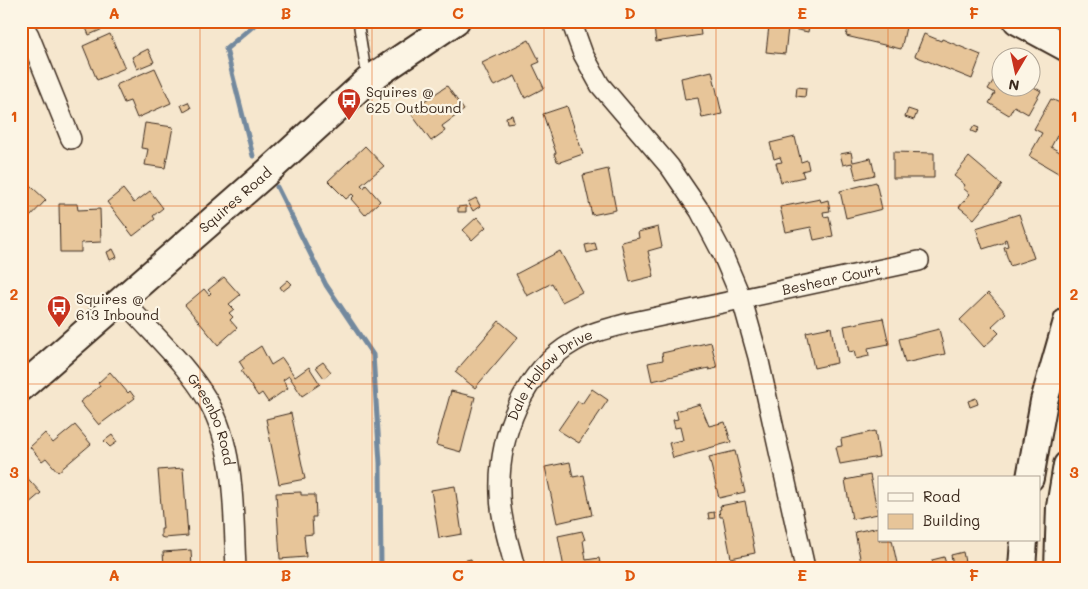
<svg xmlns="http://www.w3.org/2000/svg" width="1088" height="589" font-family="Mali,sans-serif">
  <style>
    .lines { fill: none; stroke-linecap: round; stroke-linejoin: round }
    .stream { stroke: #73899e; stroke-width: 5 }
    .building { fill: #e7c599; stroke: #3b2a1e }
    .lane-casing { stroke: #3b2a1e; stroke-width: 12 }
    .street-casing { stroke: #3b2a1e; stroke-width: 22 }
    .secondary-casing { stroke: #3b2a1e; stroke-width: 30 }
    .lane { stroke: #fcf5e5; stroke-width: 9 }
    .street { stroke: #fcf5e5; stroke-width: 19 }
    .secondary { stroke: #fcf5e5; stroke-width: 26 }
    .grid { fill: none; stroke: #df570d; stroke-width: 1; stroke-opacity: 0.55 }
    .labels { text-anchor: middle; stroke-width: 4.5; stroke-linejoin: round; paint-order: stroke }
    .poi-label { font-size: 14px; fill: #3b2a1e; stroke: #fcf5e5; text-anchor: start }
    .street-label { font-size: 14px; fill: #3b2a1e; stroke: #fcf5e5 }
    .neatline { fill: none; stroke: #df570d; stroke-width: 2 }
    .grid-label { font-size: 16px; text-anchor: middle; font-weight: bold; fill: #df570d }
  </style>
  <rect width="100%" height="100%" fill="#f6e7ce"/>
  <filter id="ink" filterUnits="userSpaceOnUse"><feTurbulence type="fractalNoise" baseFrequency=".02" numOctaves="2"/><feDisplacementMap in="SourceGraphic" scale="10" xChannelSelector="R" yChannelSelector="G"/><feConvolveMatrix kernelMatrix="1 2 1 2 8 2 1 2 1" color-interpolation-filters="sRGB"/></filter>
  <g filter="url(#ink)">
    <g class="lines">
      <!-- stream -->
      <path class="stream" d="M253,156L226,49L259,21
        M277,187L326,285L373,355L380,463L381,568"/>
    </g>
    <!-- building -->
    <path class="building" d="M83,21H119V22L89,35Z
      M653,21H699L701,35L656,42Z
      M760,21H810L808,32L788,28L785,54L766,52L769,26H759Z
      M850,21L907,23L901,49L846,36Z
      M110,34L125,68L97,80L83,46Z
      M924,34L941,41L942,39L981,55L972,79L915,56Z
      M529,40L540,62L533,65L544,88L525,98L515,76L495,86L493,85L482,63Z
      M148,49L154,62L137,69L132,57Z
      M155,68L171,103L137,118L130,101L124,103L116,85Z
      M1000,70V88H1030V85L1041,91L1028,114L1014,106L1009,115L989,103L995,93L988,89Z
      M712,71L722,114L702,118L698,98L685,100L681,78Z
      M447,86L464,110L442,126L445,131L431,141L409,111Z
      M797,87L806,88L805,97L796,96Z
      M1051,99L1067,106V136L1059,132L1051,147L1067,156L1058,173L1029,156L1042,133L1034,129Z
      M188,102L191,108L184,112L181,105Z
      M567,106L583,154L560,162L557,161L554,154L556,153L543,114Z
      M908,109L917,112L914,120L905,117Z
      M512,115L514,122L507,123L506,117Z
      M145,123L173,127L165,168L145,165L148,149L141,148Z
      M974,126L979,128L976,133L971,131Z
      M795,137L801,162L807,160L809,169L802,171L804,177L781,182L776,163L782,162L780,157L774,159L770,143Z
      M365,146L384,166L361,185L364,188L366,185L380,201L365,215L351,199L354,196L352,194L346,199L328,181Z
      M851,152L853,162L871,158L875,175L856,179L852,163L843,165L840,154Z
      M893,152L934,153V178H893Z
      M969,157L1002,185L974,219L959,207L970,194L963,188L965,185L954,176Z
      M608,169L616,210L592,215L583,175Z
      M21,177L46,200L28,219L21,213Z
      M876,182L882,209L846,218L840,191Z
      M123,189L134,203L150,191L163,208L153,216L155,219L133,236L107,202Z
      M476,198L480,206L473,211L468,202Z
      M820,199L821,202L828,200L830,211L823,212L824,217L829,216L833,236L814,240L811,227L786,232L780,207Z
      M59,204H77L78,210L100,209L101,242L81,243V252H60Z
      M466,206V212H458V207Z
      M1019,214L1034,258L1010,266L1004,247L1008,246L1006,239L1004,240L1005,242L983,249L976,228Z
      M477,217L486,227L472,240L463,230Z
      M658,227L662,247L648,251L654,276L630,282L621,242L639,238L638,232Z
      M595,243L597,250L587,253L585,245Z
      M113,249L117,257L110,260L107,252Z
      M560,251L582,292L562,302L552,283L527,296L516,274Z
      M21,268H24V277H21Z
      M224,277L240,295L229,304L234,309L229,313L233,317L230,320L237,328L218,345L185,305L204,289L209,295L211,293L208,290Z
      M288,280L292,284L283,291L280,287Z
      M988,293L1006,313L992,326L999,333L984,347L960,320Z
      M883,318L889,344L868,348L869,356L856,359L854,351L849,352L844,326Z
      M499,321L518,337L475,388L455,372Z
      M831,327L837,363L814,368L806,332Z
      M939,329L945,354L905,363L899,339Z
      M711,342L717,368L709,370V368L652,381L648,363L663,360L662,353Z
      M261,346L271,365L282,358L295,377L309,367L320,384L302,396L289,376L283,380L288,388L268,402L262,393L258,396L241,371L244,369L239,361Z
      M323,362L331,372L324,378L316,367Z
      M110,372L128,393L130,391L135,398L99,425L80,402L100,386L98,383Z
      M592,389L608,400L579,443L558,430L578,401L582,404Z
      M451,391L475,397L461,452L436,445Z
      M976,398L978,404L970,407L968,401Z
      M700,404L709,426L725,422L731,442L673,458L669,443L683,440L680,427L675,428L673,420L678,419L676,411Z
      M291,413L305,479L279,484L266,419Z
      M75,425L91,444L58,472L46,458L42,461L30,447L45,433L53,443Z
      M875,431L879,457L840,464L836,447L842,446L841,439Z
      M112,435L117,442L110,447L104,441Z
      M735,451L745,492L719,498L709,457Z
      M570,462L573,477L584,475L592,515L557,523L545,467Z
      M183,468L188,536L164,538L161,537V529H163L158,470Z
      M21,471L41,493L21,510Z
      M870,475L878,514L852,519L845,480Z
      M455,486L462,534L439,538L431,490Z
      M301,492V495H315L316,517H312L313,534L304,535L306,557L280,559L276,493Z
      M745,501L755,553L731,558L723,517H720L719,510L721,509L720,506Z
      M714,512L715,518L709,519L708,513Z
      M879,527V540H892L898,568H862L855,532Z
      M582,531L585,540H583L586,560L599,558L601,568H564L558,536Z
      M191,550L192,568H161L164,566L163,552Z
      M963,552L965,562L953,565L951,555Z
      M944,557L947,567L934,568L932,560Z
      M471,559L473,568H449L448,564Z
      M760,564L761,568H744Z"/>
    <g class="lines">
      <!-- lane casing -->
      <g class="lane-casing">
        <path id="lane" d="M358,21L367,78"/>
      </g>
      <!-- street casing -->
      <g class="street-casing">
        <g id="street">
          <path d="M571,21L583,54L600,85L670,167L700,211L722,253L742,300L758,357L805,568"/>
          <path d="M21,22L29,35L71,139"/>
          <path id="s1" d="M122,299C150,332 186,363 208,401C236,449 233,513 236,568"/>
          <path id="s2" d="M515,568C509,544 500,517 500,493C498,436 523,371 574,342C591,332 610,328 629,323L919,261"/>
        </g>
      </g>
      <!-- secondary casing -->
      <g class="secondary-casing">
        <g id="secondary">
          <path d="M1017,21L1067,48"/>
          <path id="s3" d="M21,388L263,176L367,81L456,21"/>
          <path d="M1030,478L1044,401L1067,321"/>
          <path d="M1022,568L1024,540"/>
          <path d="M1058,568L1060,507L1067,465"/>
        </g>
      </g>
      <!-- lane -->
      <use href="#lane" class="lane"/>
      <!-- street -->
      <use href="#street" class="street"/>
      <!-- secondary -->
      <use href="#secondary" class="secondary"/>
    </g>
  </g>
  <!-- grid -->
  <path class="grid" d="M200,21V568M372,21V568M544,21V568M716,21V568M888,21V478M21,206H1067M21,384H1067M888,540V568"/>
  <!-- icons -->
  <defs>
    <g id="bus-pin" transform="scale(1.25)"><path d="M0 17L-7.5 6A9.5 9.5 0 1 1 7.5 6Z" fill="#c8321e" stroke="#fcf5e5"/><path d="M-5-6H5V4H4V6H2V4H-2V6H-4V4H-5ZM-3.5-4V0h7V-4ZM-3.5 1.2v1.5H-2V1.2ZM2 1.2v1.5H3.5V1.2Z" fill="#fff"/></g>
  </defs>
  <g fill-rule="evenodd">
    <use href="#bus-pin" x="349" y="100"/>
    <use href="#bus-pin" x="59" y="307"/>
  </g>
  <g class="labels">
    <!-- poi labels -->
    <g class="poi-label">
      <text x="366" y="97">Squires @<tspan x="366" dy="16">625 Outbound</tspan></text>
      <text x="76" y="304">Squires @<tspan x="76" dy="16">613 Inbound</tspan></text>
    </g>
    <!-- street labels -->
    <g class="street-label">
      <text dy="5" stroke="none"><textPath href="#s3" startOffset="285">Squires Road</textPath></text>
      <text dy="5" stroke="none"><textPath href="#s2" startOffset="518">Beshear Court</textPath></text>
      <text dy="5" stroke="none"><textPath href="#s2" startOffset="212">Dale Hollow Drive</textPath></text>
      <text dy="5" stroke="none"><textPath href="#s1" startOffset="152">Greenbo Road</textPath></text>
    </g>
  </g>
  <!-- margin -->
  <rect width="1088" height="589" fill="none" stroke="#fcf5e5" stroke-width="55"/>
  <!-- legend -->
  <rect x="878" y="476" width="162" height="65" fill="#fcf5e5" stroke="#afa495"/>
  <rect x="888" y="493" width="25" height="8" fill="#fcf5e5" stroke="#afa495"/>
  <text x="923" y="502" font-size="15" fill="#3b2a1e">Road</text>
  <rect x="888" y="514" width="25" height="15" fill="#e7c599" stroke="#afa495"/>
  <text x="923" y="526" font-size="15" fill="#3b2a1e">Building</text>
  <!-- north arrow -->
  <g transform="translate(1016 72) rotate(189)"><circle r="24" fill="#fcf5e5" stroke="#afa495"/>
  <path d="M0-4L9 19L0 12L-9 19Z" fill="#c8321e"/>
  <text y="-8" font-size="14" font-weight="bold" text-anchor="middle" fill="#3b2a1e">N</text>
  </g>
  <rect x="28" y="28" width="1032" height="534" class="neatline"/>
  <g class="grid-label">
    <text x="114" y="19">A</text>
    <text x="286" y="19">B</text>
    <text x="458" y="19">C</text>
    <text x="630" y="19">D</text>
    <text x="802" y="19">E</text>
    <text x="974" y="19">F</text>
    <text x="14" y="122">1</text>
    <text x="1074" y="122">1</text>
    <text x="14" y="300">2</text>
    <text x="1074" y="300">2</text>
    <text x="14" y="478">3</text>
    <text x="1074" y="478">3</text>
    <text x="114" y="581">A</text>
    <text x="286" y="581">B</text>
    <text x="458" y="581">C</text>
    <text x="630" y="581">D</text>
    <text x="802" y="581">E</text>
    <text x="974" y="581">F</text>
  </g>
</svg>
